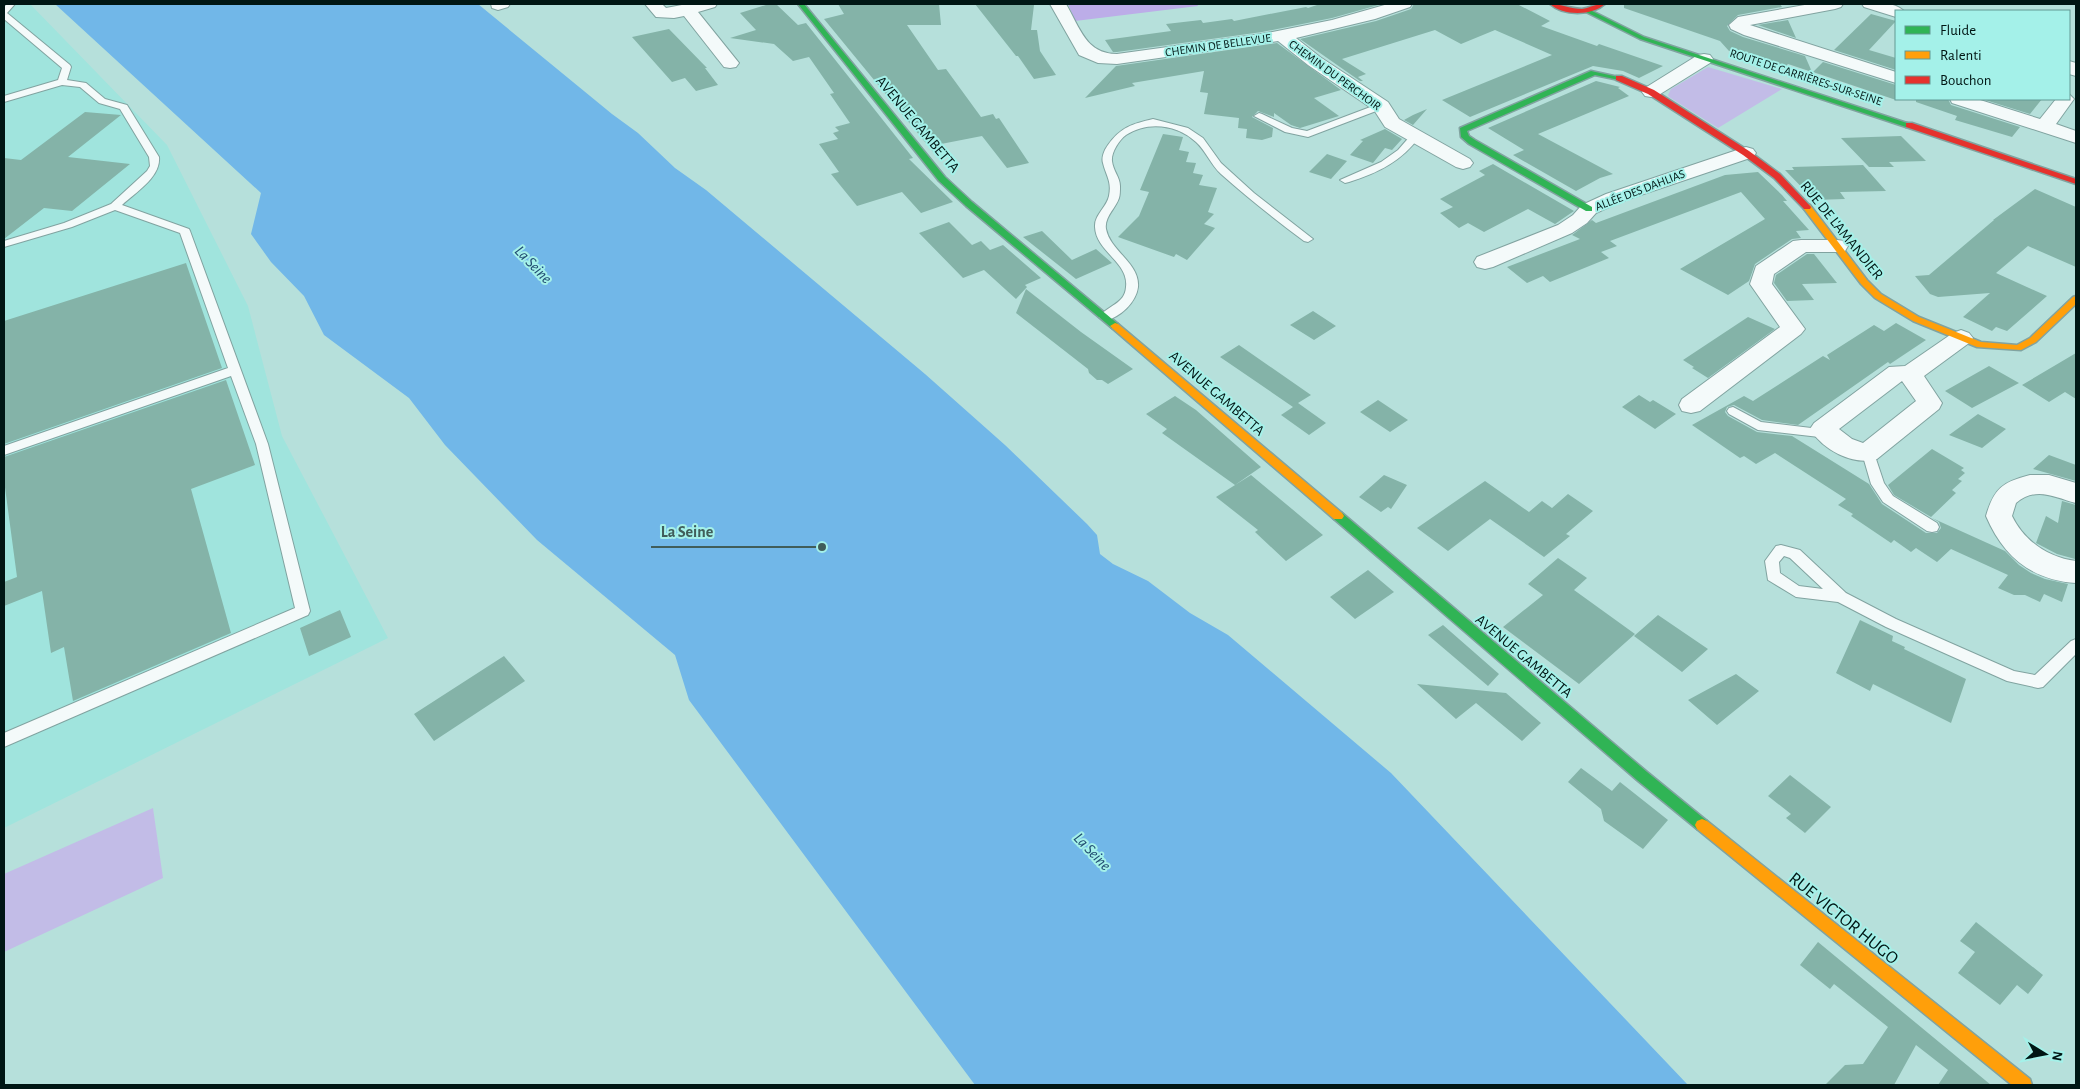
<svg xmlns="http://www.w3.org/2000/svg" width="2080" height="1089" font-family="'Alegreya Sans',sans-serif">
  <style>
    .built { fill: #a0e4dd }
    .green { fill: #c2bce7 }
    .forest { fill: #bcade8 }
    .water { fill: #71b7e8 }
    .building { fill: #84b3a8 }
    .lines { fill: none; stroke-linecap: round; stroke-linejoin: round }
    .lane-casing { stroke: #81a3a0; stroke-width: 2 }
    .street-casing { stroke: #81a3a0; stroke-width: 2 }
    .fast-casing { stroke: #81a3a0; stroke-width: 3 }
    .slow-casing { stroke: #81a3a0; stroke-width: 3 }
    .jam-casing { stroke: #81a3a0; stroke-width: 3 }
    .lane { fill: #f4fafa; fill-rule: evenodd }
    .street { fill: #f4fafa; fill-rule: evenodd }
    .fast { fill: #30b455; fill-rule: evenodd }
    .slow { fill: #ff9f0a; fill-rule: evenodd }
    .jam { fill: #e5322d; fill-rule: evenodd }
    .labels { text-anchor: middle; stroke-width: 4; stroke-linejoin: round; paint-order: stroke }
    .far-street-label { font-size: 12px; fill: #001614; stroke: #a4f1e9 }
    .street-label { font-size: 15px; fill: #001614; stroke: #a4f1e9 }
    .water-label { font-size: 16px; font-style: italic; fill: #204a70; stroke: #a4f1e9 }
    .near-street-label { font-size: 18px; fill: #001614; stroke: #a4f1e9 }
    .leader { fill: none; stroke: #405d5a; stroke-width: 2 }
    .callout-dot { fill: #405d5a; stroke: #a4f1e9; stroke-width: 2 }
    .callout-label { font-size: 16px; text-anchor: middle; font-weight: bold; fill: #405d5a; stroke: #a4f1e9; stroke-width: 4; stroke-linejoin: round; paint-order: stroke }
  </style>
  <rect width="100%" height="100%" fill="#b6e0db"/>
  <!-- built -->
  <path class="built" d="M4,4H30L167,145L248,306L282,436L388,638L4,828Z"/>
  <!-- green -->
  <path class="green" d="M1708,67L1782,89L1718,128L1669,97L1668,95L1671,89Z
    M153,808L163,878L4,952V874Z"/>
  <!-- forest -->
  <path class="forest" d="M1068,4H1197L1198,6L1075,21Z"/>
  <!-- water -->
  <path class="water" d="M55,4H478L612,114L638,133L675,168L706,190L925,374L1005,445L1087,524L1097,535L1100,554L1113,564L1148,581L1190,613L1228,635L1391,773L1688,1085H975L689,700L675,655L537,540L445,445L409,398L324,335L304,296L271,262L251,234L261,193Z"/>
  <!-- building -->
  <path class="building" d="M769,4H776L798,25L806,23L913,158L909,159L953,202L921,213L902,192L857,206L831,174L839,172L819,144L838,139L833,133L839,131L835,127L850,123L830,94L834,93L809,57L793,61L774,44L730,38L756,30L740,13Z
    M838,4H939L941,25H907L938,70L946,69L981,117L993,114L996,119L999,118L1029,163L1007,168L982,136L941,144L945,150L934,153L824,19L844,14Z
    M975,4L1034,5L1031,30H1037L1040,51L1056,75L1034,79L1018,56H1016Z
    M1320,4H1382L1332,18L1262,32L1117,52H1113L1105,40L1171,31L1166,24L1201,20L1203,23L1232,19L1234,21L1306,7L1308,8Z
    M1414,4H1517L1550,21L1541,26L1597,46L1599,44L1663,66L1639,78L1623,71L1593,66L1470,117L1442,100L1552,55L1495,30L1461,44L1435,30L1342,59L1366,74L1358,77L1363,81H1360L1300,39L1376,21L1411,9Z
    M1624,4H1780L1782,7L1738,15L1727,26L1730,31L1743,37L1805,56L1812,72L1788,64L1785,67L1767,61L1761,62L1759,58L1734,50L1729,51L1720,41L1624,8Z
    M1871,14L1896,21L1869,50L1896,58V70L1834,50Z
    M1788,20L1796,38L1758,25Z
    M669,29L707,68H705L718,85L696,91L685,78L672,82L632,37Z
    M1277,43L1341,90L1314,98L1339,116L1300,128L1291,125L1274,113V117L1258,111L1252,117L1273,128L1272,137L1262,140L1246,138L1247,129L1238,128L1239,118L1204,114L1208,93L1200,92L1204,71L1132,83L1135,86L1085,98L1116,66Z
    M1823,62L1896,85V100L1813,72Z
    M1596,81L1620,87L1618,88L1629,96L1538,134L1613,174L1600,178L1576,191L1513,155L1524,150L1488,128Z
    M1916,99H1948L1951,105L2020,127L2012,137L1955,120L1957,116L1916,102Z
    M1982,99H2042L2030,114Z
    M1427,109L1413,125L1404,120L1413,115Z
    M85,112L121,115L68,157L130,164L72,211L44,208L4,239V158L21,160Z
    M1385,129L1402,139L1392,150L1385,148L1373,163L1350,155L1363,141L1360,140Z
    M1163,134L1183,137L1179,150L1189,152L1186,162L1196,163L1193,173L1203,175L1199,185L1217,188L1208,212L1214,214L1204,224L1215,228L1187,260L1176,254L1174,257L1118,237L1139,216L1149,192L1140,190Z
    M1901,136L1926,161L1889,162L1894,167H1869L1841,138Z
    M1327,154L1347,161L1331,179L1309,172Z
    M1493,164L1574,211L1555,224L1528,209L1484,232L1468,223L1459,228L1440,213L1453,207L1440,199L1485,175L1479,171Z
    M1863,165L1886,191L1840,192L1845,199L1814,200L1785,170H1794L1792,167Z
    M1758,172L1782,195L1787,201H1783L1809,230L1796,231L1801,238L1792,239L1755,264L1749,281L1728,295L1680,269L1765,219L1741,192L1610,241L1617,246L1601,252L1609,258L1550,282L1543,276L1527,283L1507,267L1580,239L1572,235L1592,220L1596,223L1725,175Z
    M2035,189L2076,207V267L2028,246L1996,273L2047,296L2007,331L1996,327L1992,331L1963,317L1990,293L1938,297L1930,294L1915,276L1929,275L1994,220H1993Z
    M949,222L972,245L981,241L990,250L1003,245L1041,278L1025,285L1027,287L1016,299L984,270L963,278L919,233Z
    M1042,231L1072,260L1096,249L1112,263L1076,279L1023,237Z
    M1807,254H1814L1837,283L1802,284L1814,300L1787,301L1774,283L1776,275Z
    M186,263L222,368L4,444V321Z
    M1026,289L1081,332L1133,369L1108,384L1102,380H1097L1089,373L1088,369L1016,313Z
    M1313,311L1336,326L1314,340L1290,325Z
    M1748,317L1775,329L1708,378L1692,368L1694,367L1683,360Z
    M1896,323L1926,340L1890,364L1888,362L1798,425L1762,420L1734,405L1727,407L1725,412L1728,416L1757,432L1792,436L1869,484L1882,504L1926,533H1937L1941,528L1939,522L1932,518L2005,551L2019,565L2031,573L2045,579L2068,584L2062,602L2044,594L2040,602L2025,595H2014L1998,588L2008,575L1951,549L1937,562L1916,548L1911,552L1894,540L1891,543L1851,516L1853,514L1838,505L1846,499L1775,453L1756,464L1744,456L1740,458L1692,425L1744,396L1753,401L1823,356L1830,360L1827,355L1874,325L1884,331Z
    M1239,345L1311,395L1298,403L1326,423L1309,435L1281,415L1293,407L1220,357Z
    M2076,353V399L2065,392L2049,402L2022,385Z
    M1989,366L2019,383L1972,408L1945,391Z
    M226,380L255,465L191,489L231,633L73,701L64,647L51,653L42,591L4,606V582L17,577L4,480V457Z
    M1639,395L1650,402L1653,400L1676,414L1655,429L1622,407Z
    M1175,396L1196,410L1261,467L1235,485L1162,433L1167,429L1146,414Z
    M1378,400L1408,420L1390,432L1360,412Z
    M1978,414L2006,429L1982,448L1949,435Z
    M1932,449L1964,468L1961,470L1965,473L1958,479L1962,481L1952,490L1956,493L1931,517L1894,495L1888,485Z
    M2049,455L2076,465V481L2033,469Z
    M1251,475L1292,509L1323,535L1286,561L1255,532L1258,530L1216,497Z
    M1384,475L1407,485L1391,509L1388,507L1381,512L1359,497Z
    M1485,481L1529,512L1542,501L1552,508L1568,494L1593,511L1566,534L1570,536L1544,557L1490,519L1448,551L1417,528Z
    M2062,501L2076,505L2075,559L2057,554L2036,543L2046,516L2058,523Z
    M1558,558L1587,578L1574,590L1635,634L1579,684L1503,627L1543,595L1528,584Z
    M1368,570L1394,592L1355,619L1330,597Z
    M340,610L351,637L309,656L300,628Z
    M1658,615L1708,649L1682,672L1634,636Z
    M1860,620L1893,636L1892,641L1905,647L1904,649L1966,679L1951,723L1873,684L1870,691L1836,673Z
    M1443,625L1499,674L1488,686L1428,635Z
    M504,656L525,681L434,741L414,714Z
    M1736,674L1759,691L1717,725L1688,700Z
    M1417,684L1506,693L1541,723L1522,741L1476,703L1456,719Z
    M1581,768L1612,791L1620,782L1668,820L1643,849L1604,821L1601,809L1568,782Z
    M1790,775L1831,807L1805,833L1786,818L1791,814L1768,796Z
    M1976,922L2043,975L2028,994L2017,985L2000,1005L1958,973L1975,952L1960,941Z
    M1818,942L1991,1085H1938L1948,1070L1916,1045L1894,1085H1825L1845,1065L1863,1064L1888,1027L1834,984L1830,989L1800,965Z"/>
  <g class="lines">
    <!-- lane casing -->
    <g class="lane-casing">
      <path id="lane" d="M7,4H15L7,13L70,65L71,67L67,80L86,83L105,99L127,105L159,157C161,177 136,192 122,205L189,229L190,231L268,444L310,611L308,615L4,747V733L295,608L256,444L231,376L4,455V446L228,368L180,233L115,210L72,227L4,247V241L64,223L111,204L147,171L150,166L149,157L120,109L99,103L80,87L62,85L4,102V96L58,80L62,68L4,19V7Z
        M1381,103L1386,106L1384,108L1308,137L1285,132L1254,116L1259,113L1262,114L1292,128L1307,131Z
        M1153,119L1188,128L1203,138L1221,163L1254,193L1313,239L1308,242L1304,241C1276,220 1248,198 1221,174C1211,165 1206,151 1196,142C1177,124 1147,121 1126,135C1119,140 1111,153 1112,161C1113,171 1120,177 1120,186C1120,190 1120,195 1119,198C1116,208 1104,217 1106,229C1110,251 1140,263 1138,287C1136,303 1120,317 1105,321L1099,317C1108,305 1125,304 1126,287C1129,262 1096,252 1095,227C1094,215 1107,207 1109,196C1112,181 1106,176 1103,163C1101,157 1105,149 1108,145C1121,127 1132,124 1153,119Z
        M1415,133L1420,136C1402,161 1378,173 1349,182L1345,183L1340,180L1381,162L1398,150L1412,134Z
        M1733,407L1761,422L1828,430L1832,431L1834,434L1832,437L1828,438L1758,430L1729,414L1727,411L1729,408Z
        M1868,448L1873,450L1884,483L1893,496L1937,523L1939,527L1937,531L1932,532L1927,531L1883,502L1871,484L1862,453L1863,450Z
        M1781,545L1800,550L1846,593L1896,619L2014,671L2035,675L2071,641L2076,639V654L2043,687L2038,688L2007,681L1886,627L1838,602L1796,597L1768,580L1765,561L1776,546ZM1784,556L1790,558L1823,589L1799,586L1780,573L1779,562Z"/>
    </g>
    <!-- street casing -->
    <g class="street-casing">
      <path id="street" d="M491,4H510L508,7L498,10L492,8Z
        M645,4H662L666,8L687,4H717L715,7L698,12L739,63L736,67L730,68L724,67L684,16L674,18L656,17Z
        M1050,4H1066C1080,28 1086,54 1117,54L1262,34L1332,20L1388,4H1412L1410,7L1375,19L1296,38L1320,57L1388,102L1399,119L1470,159L1473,163L1470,167L1463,169L1456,167L1385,127L1374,110L1308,65L1278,41L1117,64L1098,63L1079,55Z
        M1810,4H1843L1841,7L1835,9L1750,25L1896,72V83L1744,35L1731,29L1729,25L1738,17Z
        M1862,4C1874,3 1894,1 1904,11H1896V17L1864,7Z
        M1704,54L1710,55L1713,59L1710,63L1657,96L1651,97L1645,96L1642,92L1645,88L1698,55Z
        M2069,61L2076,63V76L2069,74Z
        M2069,94L2074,99L2056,124L2076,131V143L1952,103L1950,99H1977L2040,119L2056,99H2069Z
        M1746,147L1753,149L1756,153L1753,157L1620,202L1596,213L1587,223L1572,233L1493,267L1485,269L1477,267L1474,262L1477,257L1558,225L1573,215L1582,205L1606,194Z
        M1801,240H1837L1845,241L1848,246L1845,251L1837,252H1806L1774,274L1772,284L1805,329L1801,334L1700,411L1691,413L1682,411L1679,405L1682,399L1780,327L1750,284L1756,266L1793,241Z
        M1961,330L1969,333L1973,338L1969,343L1924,376L1942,403L1939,409L1877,459C1853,466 1823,450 1810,429L1814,423L1889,367L1905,366L1953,333ZM1902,381L1916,401L1863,443L1852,439L1839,429Z
        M2030,475H2049L2076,483V503C2054,497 2036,486 2016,503L2012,516C2024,541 2049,558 2076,561V583C2031,580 2003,556 1986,516C1994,488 2003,482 2030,475Z"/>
    </g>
    <!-- fast casing -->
    <g class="fast-casing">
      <path id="fast" d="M798,4H804L945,177L972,202L1118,324V328H1112L966,206L939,181Z
        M1588,9L1644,37L1913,125L1906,127L1640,39L1586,12L1585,11Z
        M1591,71L1623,78L1619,80L1595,75L1467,131L1469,136L1475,140L1592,207V211H1586L1469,144L1461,137L1460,128Z
        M1338,512L1342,513L1647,772L1707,821L1709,825L1707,829L1702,831L1697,829L1637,780L1334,519L1332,516Z"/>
    </g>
    <!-- slow casing -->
    <g class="slow-casing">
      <path id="slow" d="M1807,204L1810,205L1867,280L1881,294L1919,317L1981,342L2017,345L2030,338L2073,297L2076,296V304L2036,342L2021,350L1977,347L1913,321L1875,298L1861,284L1804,209V205Z
        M1115,323L1118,324L1342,513L1344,516L1342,519H1334L1112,328L1110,326Z
        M1702,819L1707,821L2030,1079L2032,1085H2012L1697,829L1695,825L1697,821Z"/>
    </g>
    <!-- jam casing -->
    <g class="jam-casing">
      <path id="jam" d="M1550,4C1561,4 1571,9 1582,9C1591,8 1597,3 1605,4C1592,16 1563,16 1550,4Z
        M1616,76H1622L1654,90L1749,151L1780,174L1811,207L1810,209H1804L1774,178L1743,155L1648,94L1616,80Z
        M1906,123H1912L2076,179V184L1906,127Z"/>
    </g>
    <!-- lane -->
    <use href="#lane" class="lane"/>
    <!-- street -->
    <use href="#street" class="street"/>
    <!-- fast -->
    <use href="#fast" class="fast"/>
    <!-- slow -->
    <use href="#slow" class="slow"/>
    <!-- jam -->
    <use href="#jam" class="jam"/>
  </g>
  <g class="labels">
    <!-- far-street labels -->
    <g class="far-street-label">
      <text transform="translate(1218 45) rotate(-8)" y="4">CHEMIN DE BELLEVUE</text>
      <text transform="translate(1335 75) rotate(36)" y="4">CHEMIN DU PERCHOIR</text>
      <text transform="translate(1806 77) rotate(18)" y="4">ROUTE DE CARRIÈRES-SUR-SEINE</text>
      <text transform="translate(1640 190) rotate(-21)" y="4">ALLÉE DES DAHLIAS</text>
    </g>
    <!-- street labels -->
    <g class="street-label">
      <text transform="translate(918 124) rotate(50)" y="5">AVENUE GAMBETTA</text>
      <text transform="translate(1842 230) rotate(51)" y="5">RUE DE L'AMANDIER</text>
      <text transform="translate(1217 393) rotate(41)" y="5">AVENUE GAMBETTA</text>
      <text transform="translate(1524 656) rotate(40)" y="5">AVENUE GAMBETTA</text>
    </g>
    <!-- water labels -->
    <g class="water-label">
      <text transform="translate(534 264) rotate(46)" y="6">La Seine</text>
      <text transform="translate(1093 851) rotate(46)" y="6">La Seine</text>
    </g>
    <!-- near-street labels -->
    <g class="near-street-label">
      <text transform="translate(1844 918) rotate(39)" y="6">RUE VICTOR HUGO</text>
    </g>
  </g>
  <!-- callouts -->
  <path class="leader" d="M822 547L723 547H651"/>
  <circle class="callout-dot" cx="822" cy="547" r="5"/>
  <g class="callout-label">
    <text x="687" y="537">La Seine</text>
  </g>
  <!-- border -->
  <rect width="2080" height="1089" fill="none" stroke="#001614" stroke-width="10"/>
  <!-- legend -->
  <rect x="1895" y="10" width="175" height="90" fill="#a4f1e9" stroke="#629994"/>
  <rect x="1905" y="26" width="25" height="8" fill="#30b455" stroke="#629994"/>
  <text x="1940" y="35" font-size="15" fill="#001614">Fluide</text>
  <rect x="1905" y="51" width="25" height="8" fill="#ff9f0a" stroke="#629994"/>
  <text x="1940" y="60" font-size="15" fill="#001614">Ralenti</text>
  <rect x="1905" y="76" width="25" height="8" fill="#e5322d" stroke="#629994"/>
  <text x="1940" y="85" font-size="15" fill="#001614">Bouchon</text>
  <!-- north arrow -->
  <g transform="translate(2045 1054) rotate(100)" stroke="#a4f1e9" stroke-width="4" paint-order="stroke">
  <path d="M0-4L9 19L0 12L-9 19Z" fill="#001614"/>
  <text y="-8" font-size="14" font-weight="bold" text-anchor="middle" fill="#001614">N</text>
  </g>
</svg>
